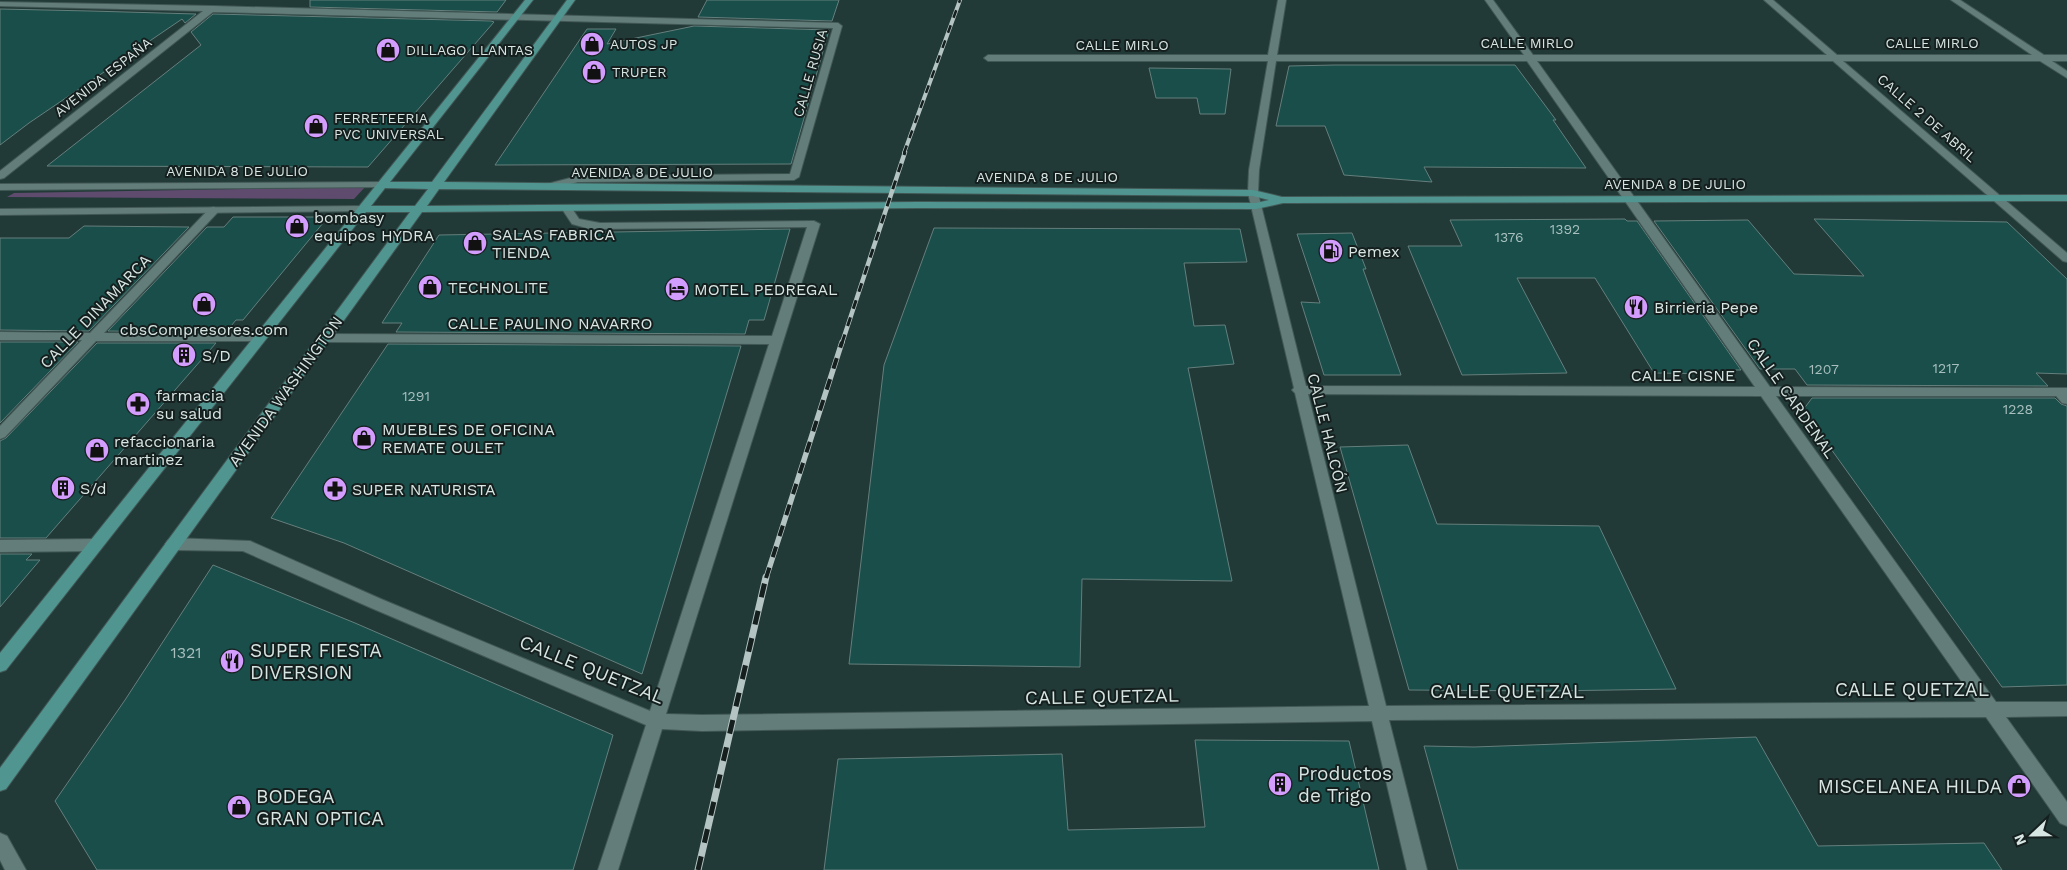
<svg xmlns="http://www.w3.org/2000/svg" width="2067" height="870" font-family="'Work Sans',sans-serif">
  <style>
    .green { fill: #5e4b6e }
    .building { fill: #194e4a; stroke: #657f7c }
    .lines { fill: none; stroke-linecap: round; stroke-linejoin: round }
    .pedestrian-casing { stroke: #425856; stroke-width: 2 }
    .minor-casing { stroke: #425856; stroke-width: 2 }
    .tertiary-casing { stroke: #425856; stroke-width: 2 }
    .primary-casing { stroke: #425856; stroke-width: 2 }
    .pedestrian { fill: #637d7a; fill-rule: evenodd }
    .minor { fill: #637d7a; fill-rule: evenodd }
    .tertiary { fill: #637d7a; fill-rule: evenodd }
    .primary { fill: #509590; fill-rule: evenodd }
    .rail-far3-casing { stroke: #b4c4c2; stroke-width: 4 }
    .rail-far2-casing { stroke: #b4c4c2; stroke-width: 4.5 }
    .rail-far1-casing { stroke: #b4c4c2; stroke-width: 5.5 }
    .rail-casing { stroke: #b4c4c2; stroke-width: 7 }
    .rail-far3 { stroke: #141f1e; stroke-width: 2.5; stroke-dasharray: 8; stroke-linecap: butt }
    .rail-far2 { stroke: #141f1e; stroke-width: 3; stroke-dasharray: 9; stroke-linecap: butt }
    .rail-far1 { stroke: #141f1e; stroke-width: 4; stroke-dasharray: 11; stroke-linecap: butt }
    .rail { stroke: #141f1e; stroke-width: 5; stroke-dasharray: 14; stroke-linecap: butt }
    .labels { text-anchor: middle; stroke-width: 4; stroke-linejoin: round; paint-order: stroke }
    .far-street-label { font-size: 14px; fill: #d7e5e3; stroke: #141f1e }
    .far-poi-label { font-size: 14px; fill: #d7e5e3; stroke: #141f1e; text-anchor: start }
    .number-label { font-size: 14px; fill: #a8bfbd }
    .poi-label { font-size: 16px; fill: #d7e5e3; stroke: #141f1e; text-anchor: start }
    .street-label { font-size: 16px; fill: #d7e5e3; stroke: #141f1e }
    .near-number-label { font-size: 16px; fill: #a8bfbd }
    .near-poi-label { font-size: 19px; fill: #d7e5e3; stroke: #141f1e; text-anchor: start }
    .near-street-label { font-size: 19px; fill: #d7e5e3; stroke: #141f1e }
  </style>
  <rect width="100%" height="100%" fill="#223a37"/>
  <!-- green -->
  <path class="green" d="M365,187L354,199L7,197L14,193Z"/>
  <!-- building -->
  <path class="building" d="M310,0H506L497,12L310,7Z
    M707,0H839L832,21L698,17Z
    M0,9L90,11L196,14L185,23L182,19L29,123L0,145Z
    M213,14L491,21L494,22L368,167L47,166L201,45L191,32Z
    M694,26L829,30L791,164L495,165L587,29H616L607,44Z
    M1335,65H1515L1556,120H1553L1586,168L1424,167L1432,182L1344,175L1325,126H1276L1289,66Z
    M1149,68L1231,69L1225,114H1200L1197,98H1156Z
    M233,217H328L243,320H236L226,332L108,331L207,227H224Z
    M1625,219L1627,221H1637L1741,370H1730L1733,374L1654,373L1595,278H1517L1567,373L1462,375L1408,246H1462L1450,220Z
    M1814,219L2007,222L2067,279V374L2036,373L2048,386L1807,385L1795,369H1760L1654,221L1748,220L1794,274L1864,276Z
    M84,226L189,227L89,331L0,330V238H69Z
    M934,228L1240,229L1247,262L1184,263L1194,326L1225,325L1234,364L1188,368L1232,581L1082,579L1080,667L849,664L884,365Z
    M790,229L764,320H749L745,334L396,332L402,323H382L439,235Z
    M1352,233L1366,269H1363L1401,375H1324L1301,302L1320,303L1297,234Z
    M0,342H78L0,423Z
    M97,343H216L46,538H0V441L6,438Z
    M388,344L741,346L642,674L344,543L271,518Z
    M1812,398H2055L2061,404L2067,406V685L2002,687L1803,410Z
    M1408,445L1437,524L1599,526L1676,689L1548,691L1409,690L1340,447Z
    M0,554H32L26,560H40L0,607Z
    M213,565L355,623L613,735L573,870H97L55,801L125,700Z
    M1756,737L1818,846L1984,843L2002,870H1458L1424,746L1474,747Z
    M1195,740L1349,741L1379,870H824L838,759L1062,754L1068,830L1205,827Z"/>
  <g class="lines">
    <!-- pedestrian casing -->
    <g class="pedestrian-casing">
      <path id="pedestrian" d="M2060,388L2067,392V404L2062,403L2053,392Z"/>
    </g>
    <!-- minor casing -->
    <g class="minor-casing">
      <path id="minor" d="M1278,0H1286L1277,55H1524L1485,0H1493L1533,55H1827L1764,0H1773L1837,55H2032L1951,0H1960L2044,55H2067V61H2052L2067,71V78L2040,61H1843L2067,253V262L2063,261L1833,61H1537L1770,387L2067,388V396H1776L1996,702H2067V716L2006,717L2067,802V826L2060,823L1986,717L1389,720L1427,870H1407L1372,721L702,731L662,729L618,870H598L646,725L369,607L243,551L173,550L168,548L165,544L168,540L173,538L250,541L381,599L650,711L769,344L324,342L318,338L324,334L772,336L807,227L590,229L572,224L562,209L567,206L571,207L579,219L600,223L814,221L820,224L666,714L702,715L1369,706L1295,393L1292,390L1294,388L1248,193L1249,170L1268,61H988L984,58L988,55H1268ZM1276,61H1527L1755,387L1306,386L1258,193L1259,170ZM1308,394L1761,396L1976,702L1386,706Z
        M0,2L213,6L838,23L842,26L799,177L794,180L578,182L551,189L546,186L547,184L578,176L790,174L833,28L213,12L4,178L0,179V171L203,11L0,6Z
        M214,207L219,210L218,212L104,333L260,334L264,335L266,338L264,341H96L5,437L0,439V426L82,340H0V332L90,333L210,208Z
        M95,539L100,541L103,545L100,549L95,551L0,552V540Z
        M0,833L7,836L26,870H5L0,860Z"/>
    </g>
    <!-- tertiary casing -->
    <g class="tertiary-casing">
      <path id="tertiary" d="M382,182L387,185L386,187L0,190V184Z
        M362,206L366,207L367,209L366,211L0,215V209Z"/>
    </g>
    <!-- primary casing -->
    <g class="primary-casing">
      <path id="primary" d="M525,0H533L390,182H432L567,0H575L444,182L1253,190L1282,197L2067,195V201L1283,203L1256,209L918,208L422,212L6,789L0,791V768L410,212H366L6,670L0,672V653ZM385,188L428,189L415,206H371ZM439,189L1253,196L1269,200L1256,203L918,202L427,206Z"/>
    </g>
    <!-- pedestrian -->
    <use href="#pedestrian" class="pedestrian"/>
    <!-- minor -->
    <use href="#minor" class="minor"/>
    <!-- tertiary -->
    <use href="#tertiary" class="tertiary"/>
    <!-- primary -->
    <use href="#primary" class="primary"/>
    <!-- rail-far3 casing -->
    <g class="rail-far3-casing">
      <path id="rail-far3" d="M904,153L960,0"/>
    </g>
    <!-- rail-far2 casing -->
    <g class="rail-far2-casing">
      <path id="rail-far2" d="M842,343L905,152"/>
    </g>
    <!-- rail-far1 casing -->
    <g class="rail-far1-casing">
      <path id="rail-far1" d="M766,578L842,342"/>
    </g>
    <!-- rail casing -->
    <g class="rail-casing">
      <path id="rail" d="M698,870L766,577"/>
    </g>
    <!-- rail-far3 -->
    <use href="#rail-far3" class="rail-far3"/>
    <!-- rail-far2 -->
    <use href="#rail-far2" class="rail-far2"/>
    <!-- rail-far1 -->
    <use href="#rail-far1" class="rail-far1"/>
    <!-- rail -->
    <use href="#rail" class="rail"/>
  </g>
  <!-- icons -->
  <defs>
    <g id="shop-disc" transform="scale(1.25)"><circle r="9.5" fill="#d29dfd" stroke="#141f1e"/><path d="M-5-2.5h2.3a2.7 3.5 0 0 1 5.4 0H5L5.5 6h-11ZM-1.5-2.5h3a1.5 2.3 0 0 0-3 0Z" fill="#111"/></g>
    <g id="fuel-disc" transform="scale(1.25)"><circle r="9.5" fill="#d29dfd" stroke="#141f1e"/><path d="M-5.5-6h7V0h2V4h1.3V-2.5L3-4.5l.8-.8L6-3V5H2.5V1h-1V6h-7ZM-4.2-4.7v3.2H.2V-4.7Z" fill="#111"/></g>
    <g id="hotel-disc" transform="scale(1.25)"><circle r="9.5" fill="#d29dfd" stroke="#141f1e"/><path d="M-6-4.5h1.5V1H6V5H4.5V3h-9V5H-6ZM-4 0a1.8 1.8 0 1 1 3.6 0ZM.5 0V-2.5h3Q6-2.5 6 0Z" fill="#111"/></g>
    <g id="restaurant-disc" transform="scale(1.25)"><circle r="9.5" fill="#d29dfd" stroke="#141f1e"/><path d="M-5-6h1v4h1v-4h1v4h1v-4h1v5L-1.5 .5V6h-2V.5L-5-1ZM5-6V6H3V1.5H1.5Q1.5-4 5-6Z" fill="#111"/></g>
    <g id="building-disc" transform="scale(1.25)"><circle r="9.5" fill="#d29dfd" stroke="#141f1e"/><path d="M-4-6H4V6H1V3H-1V6H-4ZM-2.5-4.3h1.7v1.8h-1.7ZM.8-4.3h1.7v1.8H.8ZM-2.5-1h1.7V.8h-1.7ZM.8-1h1.7V.8H.8Z" fill="#111"/></g>
    <g id="pharmacy-disc" transform="scale(1.25)"><circle r="9.5" fill="#d29dfd" stroke="#141f1e"/><path d="M-2-6h4v4h4v4h-4v4h-4v-4h-4v-4h4Z" fill="#111"/></g>
  </defs>
  <g fill-rule="evenodd">
    <use href="#shop-disc" x="592" y="44"/>
    <use href="#shop-disc" x="388" y="50"/>
    <use href="#shop-disc" x="594" y="72"/>
    <use href="#shop-disc" x="316" y="126"/>
    <use href="#shop-disc" x="297" y="226"/>
    <use href="#shop-disc" x="475" y="243"/>
    <use href="#fuel-disc" x="1331" y="251"/>
    <use href="#shop-disc" x="430" y="287"/>
    <use href="#hotel-disc" x="677" y="289"/>
    <use href="#shop-disc" x="204" y="304"/>
    <use href="#restaurant-disc" x="1636" y="307"/>
    <use href="#building-disc" x="184" y="355"/>
    <use href="#pharmacy-disc" x="138" y="404"/>
    <use href="#shop-disc" x="364" y="438"/>
    <use href="#shop-disc" x="97" y="450"/>
    <use href="#building-disc" x="63" y="488"/>
    <use href="#pharmacy-disc" x="335" y="489"/>
    <use href="#restaurant-disc" x="232" y="661"/>
    <use href="#building-disc" x="1280" y="784"/>
    <use href="#shop-disc" x="2019" y="786"/>
    <use href="#shop-disc" x="239" y="807"/>
  </g>
  <g class="labels">
    <!-- far-street labels -->
    <g class="far-street-label">
      <text x="1527" y="48">CALLE MIRLO</text>
      <text x="1932" y="48">CALLE MIRLO</text>
      <text x="1122" y="50">CALLE MIRLO</text>
      <text transform="translate(810 73) rotate(-74)" y="5">CALLE RUSIA</text>
      <text transform="translate(103 77) rotate(-38)" y="5">AVENIDA ESPAÑA</text>
      <text transform="translate(1927 118) rotate(41)" y="5">CALLE 2 DE ABRIL</text>
      <text x="237" y="176">AVENIDA 8 DE JULIO</text>
      <text x="642" y="177">AVENIDA 8 DE JULIO</text>
      <text x="1047" y="182">AVENIDA 8 DE JULIO</text>
      <text x="1675" y="189">AVENIDA 8 DE JULIO</text>
    </g>
    <!-- far-poi labels -->
    <g class="far-poi-label">
      <text x="610" y="49">AUTOS JP</text>
      <text x="406" y="55">DILLAGO LLANTAS</text>
      <text x="612" y="77">TRUPER</text>
      <text x="334" y="123">FERRETEERIA<tspan x="334" dy="16">PVC UNIVERSAL</tspan></text>
    </g>
    <!-- number labels -->
    <g class="number-label">
      <text x="1565" y="234">1392</text>
      <text x="1509" y="242">1376</text>
      <text x="1946" y="373">1217</text>
      <text x="1824" y="374">1207</text>
      <text x="416" y="401">1291</text>
      <text x="2018" y="414">1228</text>
    </g>
    <!-- poi labels -->
    <g class="poi-label">
      <text x="314" y="223">bombasy<tspan x="314" dy="18">equipos HYDRA</tspan></text>
      <text x="492" y="240">SALAS FABRICA<tspan x="492" dy="18">TIENDA</tspan></text>
      <text x="1348" y="257">Pemex</text>
      <text x="448" y="293">TECHNOLITE</text>
      <text x="694" y="295">MOTEL PEDREGAL</text>
      <text x="1654" y="313">Birrieria Pepe</text>
      <text x="204" y="335" text-anchor="middle">cbsCompresores.com</text>
      <text x="202" y="361">S/D</text>
      <text x="156" y="401">farmacia<tspan x="156" dy="18">su salud</tspan></text>
      <text x="382" y="435">MUEBLES DE OFICINA<tspan x="382" dy="18">REMATE OULET</tspan></text>
      <text x="114" y="447">refaccionaria<tspan x="114" dy="18">martinez</tspan></text>
      <text x="80" y="494">S/d</text>
      <text x="352" y="495">SUPER NATURISTA</text>
    </g>
    <!-- street labels -->
    <g class="street-label">
      <text transform="translate(95 311) rotate(-46)" y="6">CALLE DINAMARCA</text>
      <text x="550" y="329">CALLE PAULINO NAVARRO</text>
      <text x="1683" y="381">CALLE CISNE</text>
      <text transform="translate(285 391) rotate(-54)" y="6">AVENIDA WASHINGTON</text>
      <text transform="translate(1792 398) rotate(55)" y="6">CALLE CARDENAL</text>
      <text transform="translate(1328 433) rotate(76)" y="6">CALLE HALCÓN</text>
    </g>
    <!-- near-number labels -->
    <g class="near-number-label">
      <text x="186" y="658">1321</text>
    </g>
    <!-- near-poi labels -->
    <g class="near-poi-label">
      <text x="250" y="657">SUPER FIESTA<tspan x="250" dy="22">DIVERSION</tspan></text>
      <text x="1298" y="780">Productos<tspan x="1298" dy="22">de Trigo</tspan></text>
      <text x="2002" y="793" text-anchor="end">MISCELANEA HILDA</text>
      <text x="256" y="803">BODEGA<tspan x="256" dy="22">GRAN OPTICA</tspan></text>
    </g>
    <!-- near-street labels -->
    <g class="near-street-label">
      <text transform="translate(592 669) rotate(22)" y="7">CALLE QUETZAL</text>
      <text x="1912" y="696">CALLE QUETZAL</text>
      <text x="1507" y="698">CALLE QUETZAL</text>
      <text transform="translate(1102 696) rotate(-1)" y="7">CALLE QUETZAL</text>
    </g>
  </g>
  <!-- north arrow -->
  <g transform="translate(2032 835) rotate(248)" stroke="#141f1e" stroke-width="4" paint-order="stroke">
  <path d="M0-4L9 19L0 12L-9 19Z" fill="#d7e5e3"/>
  <text y="-8" font-size="14" font-weight="bold" text-anchor="middle" fill="#d7e5e3">N</text>
  </g>
</svg>
